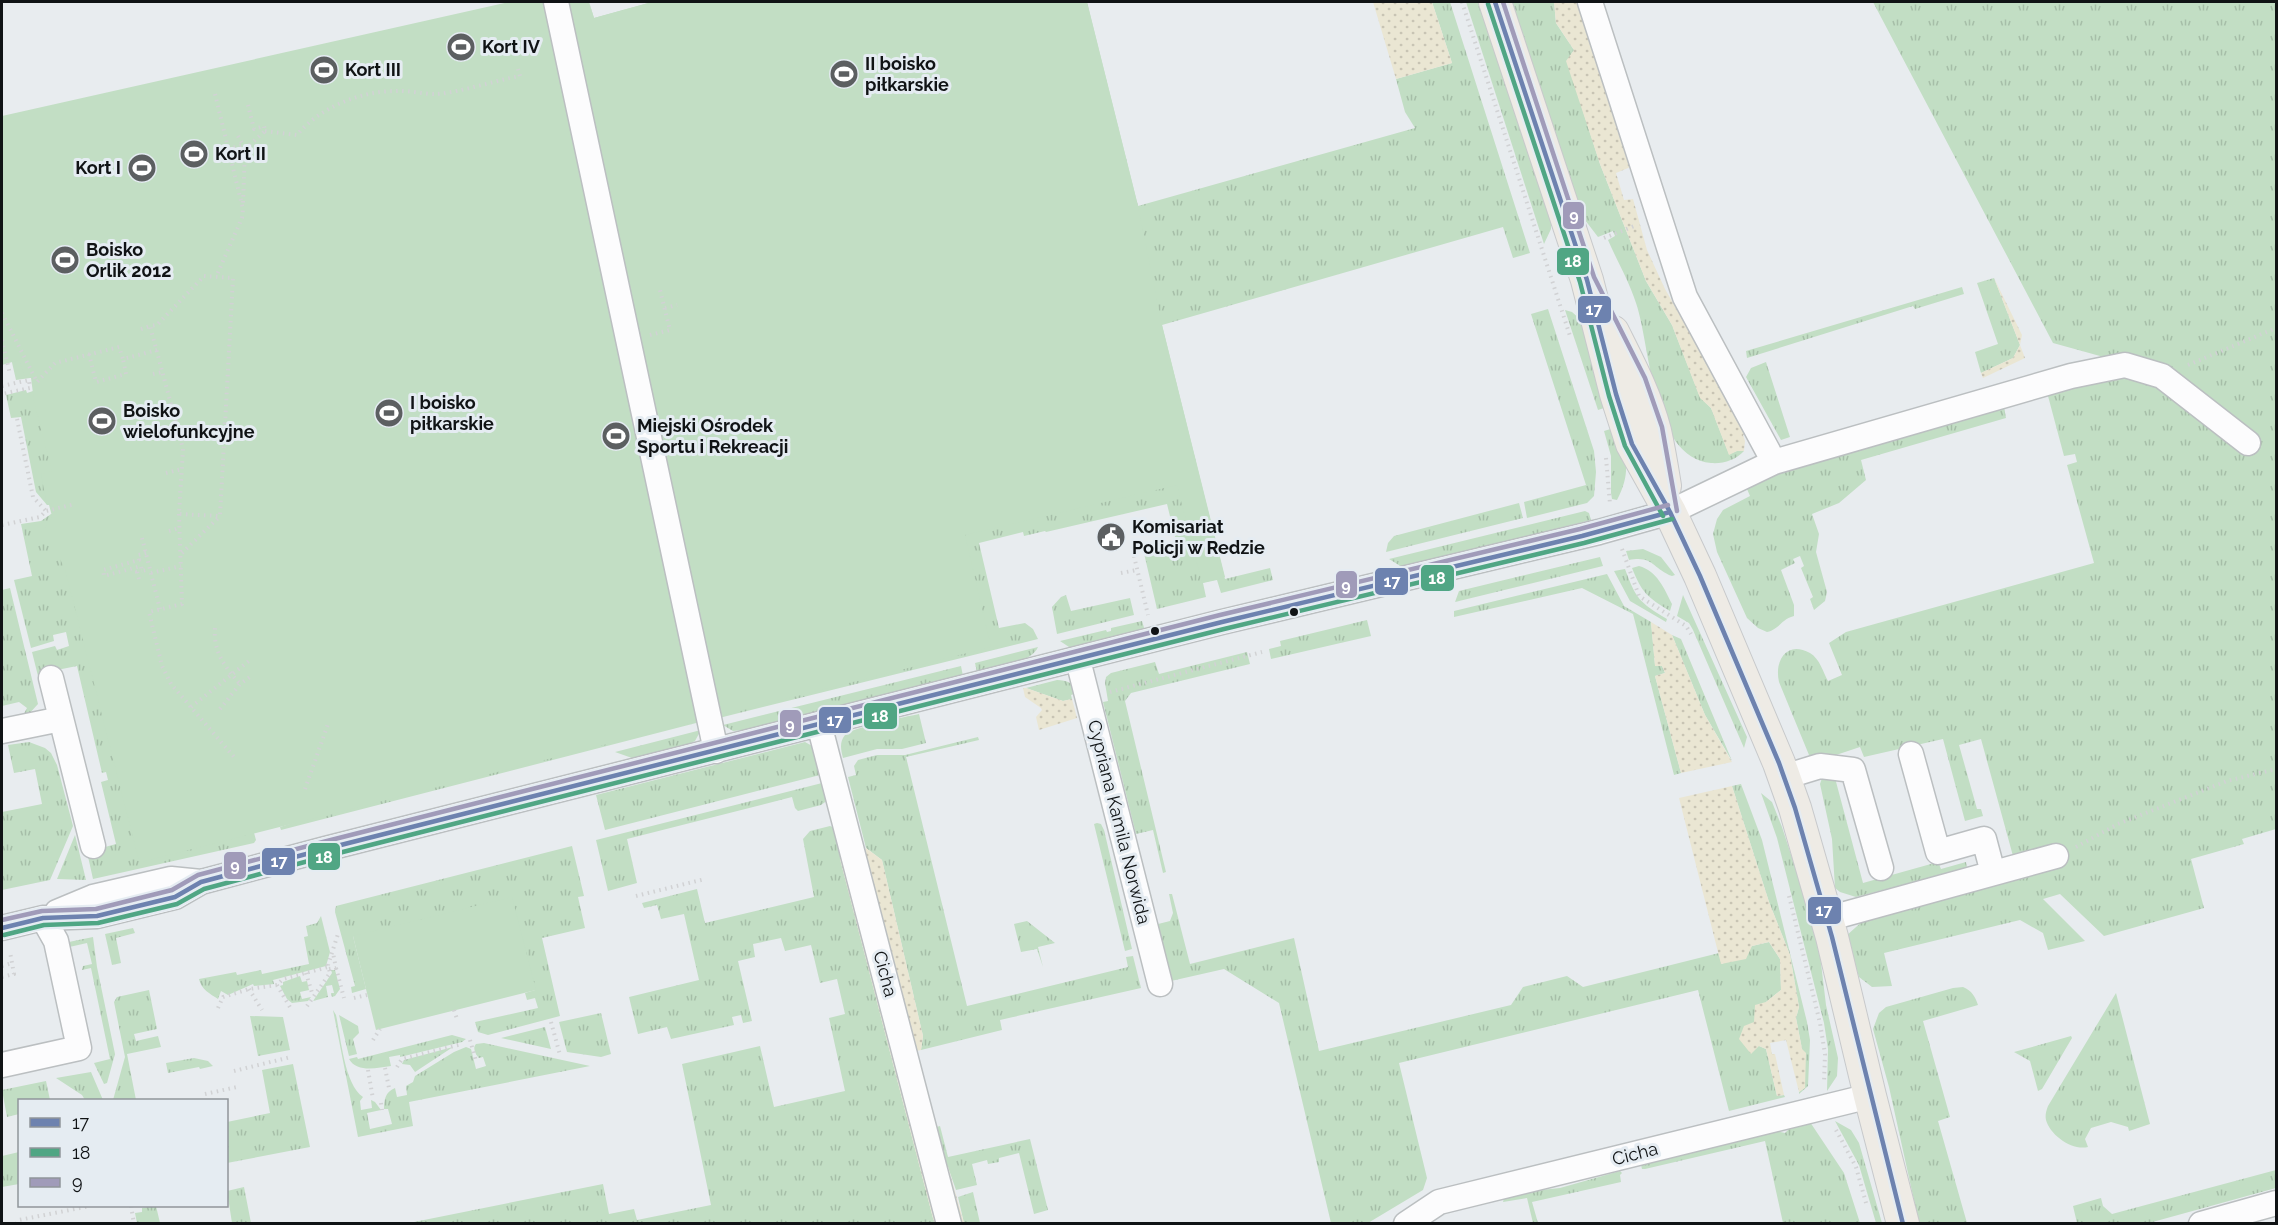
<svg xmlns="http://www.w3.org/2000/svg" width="2278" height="1225" font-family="Raleway,sans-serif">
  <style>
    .grass { fill: url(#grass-tufts) }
    .sand { fill: url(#sand-dots) }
    .garden { fill: #c2dec4 }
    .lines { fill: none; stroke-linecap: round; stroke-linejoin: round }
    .minor-casing { stroke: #bbbfc1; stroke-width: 27 }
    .major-casing { stroke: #c7c9cb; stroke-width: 34 }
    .path { stroke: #d1d2d4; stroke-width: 4; stroke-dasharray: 1.5 4.5; stroke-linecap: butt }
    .minor { stroke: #fcfcfd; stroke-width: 24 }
    .major { stroke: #eeebe5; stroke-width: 32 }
    .bus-1-casing { stroke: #e5ecf2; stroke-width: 9 }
    .bus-2-casing { stroke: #e5ecf2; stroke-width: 9 }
    .bus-3-casing { stroke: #e5ecf2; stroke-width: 9 }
    .bus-1 { stroke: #6d82af; stroke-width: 4.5 }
    .bus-2 { stroke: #50a684; stroke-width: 4.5 }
    .bus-3 { stroke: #a09bb9; stroke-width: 4.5 }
    .bus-dot { fill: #101315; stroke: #e5ecf2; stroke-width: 2 }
    .labels { text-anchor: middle; stroke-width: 6; stroke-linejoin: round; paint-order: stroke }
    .poi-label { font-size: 18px; font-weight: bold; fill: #101315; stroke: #e5ecf2; text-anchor: start }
    .street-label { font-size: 18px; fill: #101315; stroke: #e5ecf2 }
    .line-badge { stroke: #e5ecf2; stroke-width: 2 }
    .badge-label { font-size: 16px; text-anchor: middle; font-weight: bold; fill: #fff }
  </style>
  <defs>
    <pattern id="grass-tufts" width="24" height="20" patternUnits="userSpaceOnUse" patternTransform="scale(1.5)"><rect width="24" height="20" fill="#c2dec4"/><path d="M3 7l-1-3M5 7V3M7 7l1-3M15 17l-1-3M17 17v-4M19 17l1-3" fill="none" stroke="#a6bea8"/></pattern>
    <pattern id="sand-dots" width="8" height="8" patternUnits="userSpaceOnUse" patternTransform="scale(1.5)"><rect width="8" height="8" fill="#eae6d3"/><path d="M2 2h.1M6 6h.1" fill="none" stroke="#c8c4b4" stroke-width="1.8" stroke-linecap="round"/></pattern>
  </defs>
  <rect width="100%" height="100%" fill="#e8ecef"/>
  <!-- grass -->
  <path class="grass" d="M589,2L594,18L652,2H1087L1138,206L1415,128L1405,112L1396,79L1452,63L1432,2H1450L1530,253L1513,258L1503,227L1162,325L1225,579L1270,568L1273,580L1221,593L1217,580L1203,583L1206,597L1157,609L1143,549L1176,541L1167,504L1046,532L1045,531L1024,536L1023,532L979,543L999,628L1025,623L1033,629L1038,639L719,718L667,305Z
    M1466,2H1480L1551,221V229L1544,244Z
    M1509,2H1554L1556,23L1574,50L1567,61L1600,164L1646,281L1672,325L1700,397L1711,408L1729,454L1737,451H1744C1736,460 1723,464 1711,463C1651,457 1651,347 1636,303C1629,281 1617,261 1608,240L1615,236L1613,231L1598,237L1575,207Z
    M1873,2H2276V829L2242,839L2244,844L2191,859L2204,908L2104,936L2060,894L2043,899L2085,941L2048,950L2043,933L2020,920L1884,953L1892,986L1872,987L1859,977L1846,936L1865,919L2013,856L1981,739L1959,745L1977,809H1981L1983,816L1965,821L1943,739L1864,757L1860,747L1818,761L1809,755L1779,682C1774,660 1787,640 1810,653C1820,659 1823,672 1828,681L1842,675L1829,643L1846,632L2094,563L2067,465L2077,462L2075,454L2064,456L2048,396L2105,380L2100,356L2053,343Z
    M1994,278L2020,345L2013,358L1981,373L1975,352L1998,344L1977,283Z
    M1962,287L1964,294L1915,309L1913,306L1747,358L1746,351Z
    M1548,309L1594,451L1596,472L1594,496L1587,503L1527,518L1524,502L1586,485L1531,314Z
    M1565,310L1572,312L1582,321L1610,406L1598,410Z
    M2,319L30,378L16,380Z
    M1766,362L1790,437L1781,440L1746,377L1751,368Z
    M40,385L63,502L47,505L36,492L21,417L11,418L6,395L26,390L27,393L33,391V388Z
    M2004,407L2006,418L1861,460L1866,480L1839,503L1812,514L1819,534L1816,552L1827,592L1825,601L1814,610L1810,599L1813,597L1801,568L1804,566L1800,556L1793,559L1795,563L1781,570L1794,605V616C1780,620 1780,629 1767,632L1758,628L1747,618L1717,552L1713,534L1717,519L1723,510L1750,496L1747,489L1788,469Z
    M1617,427C1626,456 1632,471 1617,500L1612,499L1611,493V456L1604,431Z
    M1519,503L1523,518L1386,552L1388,543L1394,536Z
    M66,511L253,829L256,840L254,843L93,879L87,852L116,844L101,782L108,780L106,772L102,773L77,666L52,671L43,696L32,652L55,646L57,650L69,646L66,632L53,635L54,641L31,648L14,580L32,576L21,524L41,521L51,514Z
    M1585,511L1589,513L1591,520L1402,567L1389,559Z
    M1643,549L1661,557L1675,575L1672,576C1653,569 1653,555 1629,560L1626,551Z
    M1600,557L1603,566L1455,602L1459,591Z
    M1639,566C1657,571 1664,588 1672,604L1670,611C1647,597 1642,593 1632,568Z
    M1625,569C1636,599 1639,602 1667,619L1666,622L1630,601L1614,571Z
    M1607,574L1624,606L1651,622L1655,665L1662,666L1665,673L1655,676L1681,773L1674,775L1633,614L1582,588L1454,617V611Z
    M10,588L38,704L28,715L21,719L27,708L19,702L2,706V590Z
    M1066,595L1071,611L1130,598L1134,615L1057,634L1052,607L1061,597Z
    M1683,595L1747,737L1744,748L1693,630L1689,623L1677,616Z
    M1367,620L1371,636L1271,659L1269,649L1281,646L1280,641Z
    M1142,621L1145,631L1077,647H1069L1060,641L1106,630L1107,632L1111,631V628Z
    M1672,635L1681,639L1732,761L1705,715Z
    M1038,647C1031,664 995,667 977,672L975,663Z
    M1247,652L1250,664L1131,693L1125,701L1166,872L1163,873L1153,830L1136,834L1103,702L1108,701L1105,683L1106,677L1111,673L1155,662L1159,674Z
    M961,666L963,676L743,730L733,731L723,725Z
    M1057,680C1067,680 1074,683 1077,693L1071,695L1072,699L1063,701L1026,688Z
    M680,702L700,722L281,830L280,827Z
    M919,714L926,743L902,749H877L843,758C841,750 839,742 845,735C853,727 905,717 919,714Z
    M701,730L695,741L687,745L632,758L615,752Z
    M978,737L979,740L906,757L967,1006L1128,967L1126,957L1133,956L1141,988L1000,1020L1002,1030L921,1050L923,1036L882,860L866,848L848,777L856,775L854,766L858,760L877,755H905Z
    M29,742L45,748L51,753L57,765L73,826L50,880L2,890V812L42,804L35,769L14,773L8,745Z
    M805,742L814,747L824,774L605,830L596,795Z
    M1822,778H1835L1863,883L1938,862L1941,869L1966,862L1967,868L1856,897L1840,892L1835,888L1832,839L1820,784Z
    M826,782L828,800L821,805L798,811L795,808L792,797L627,839L637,883L608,891L596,840Z
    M1741,784L1762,840L1807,1022L1810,1040L1808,1086L1799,1094V1092L1805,1087L1802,1049L1796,1018L1799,1007L1790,955L1769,902L1732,786Z
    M1761,793L1772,802L1782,827L1818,938L1826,1005L1838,1058L1837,1076L1827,1091L1828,1049L1824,1023L1777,838Z
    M1097,823L1101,824L1104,830L1132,949L1125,951L1094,824Z
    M830,826L835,828L844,853L840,859L934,1222L932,1223L404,1224L603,1184L609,1214L634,1209L637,1220L711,1205L682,1064L760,1046L774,1107L845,1091L829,1018L845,1014L837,979L820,983L811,945L785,951L781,938L753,944L755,957L738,961L752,1021L743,1023L741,1015L732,1017L734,1025L671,1039L667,1027L638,1034L629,997L699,980L684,914L661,919L657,905L644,908L642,903L697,889L705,923L814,897L803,839L810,831Z
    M75,835L86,880L57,879Z
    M572,846L584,896L578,897L585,928L542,938L560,1016L488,1035L478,1032L475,1022L538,1008L535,998L527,1000L525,993L535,990L353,936L366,989L352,993L351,987L355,986L335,912L336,906Z
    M1169,894H1172L1190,964L1294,938L1319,1051L1511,1005L1523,987L1567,976L1583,987L1719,953L1722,964L1752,946L1769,942L1780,959L1781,990L1766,1002L1759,1046L1766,1049L1777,1096L1784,1095L1785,1097L1729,1111L1698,990L1399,1063L1427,1178L1423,1190L1368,1223H1331L1279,1003L1224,969L1171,981L1158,924L1170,921L1173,913Z
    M321,916L330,952L326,966L273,980L274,984L254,986L253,984L228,995L221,991L218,999C210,994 201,989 199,979L236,972L237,975L261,970L262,974L309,964L304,937L308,936L306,926L317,923Z
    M1027,921L1055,943L1038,947L1043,967L1037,949L1021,952L1014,924Z
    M133,928L135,933L116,938L121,963L112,965L105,934Z
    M93,937L97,967L115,1054L107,1083L104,1084L94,1063L110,1059L91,968L82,970L83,966L92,964L87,943L65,948L64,943Z
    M331,970H335L340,989L335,996L332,997L331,993H334L332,985L326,986L328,997L313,1001L332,973Z
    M300,976L302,982L307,981L309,990L300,992L302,999L311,997L308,1001L292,1003L287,999L280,986L283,985V982Z
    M1963,987C1972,991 1975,996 1978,1005L1923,1021L1950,1117L1938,1121L1967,1223H1919L1889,1087L1873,1029L1879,1013L1886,1007L1953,988Z
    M149,990L157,1029L134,1034L136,1041L158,1036L161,1047L127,1054L136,1100H113L125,1057L114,1002L117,997Z
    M2116,993L2150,1124L2129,1131L2128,1127L2111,1122L2091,1128L2085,1139L2088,1147C2072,1151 2050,1135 2046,1120C2045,1116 2046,1111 2048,1106Z
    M333,1010L336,1015C341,1037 344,1084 363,1097L360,1101L361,1110L372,1108L371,1100L375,1102L381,1110L367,1113L370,1129L392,1124L388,1109H384C384,1100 385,1092 395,1088L397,1097L407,1095L406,1086L413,1082L415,1076L454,1052L466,1047L471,1049L476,1069L486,1066L483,1057L479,1058C476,1055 472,1048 476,1044L484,1043L590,1066L409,1102L413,1126L358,1137Z
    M601,1013L611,1054L601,1057L567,1052L559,1022Z
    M339,1015L358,1026L359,1033L353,1039L357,1054L349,1056Z
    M250,1016L283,1017L290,1050L258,1056Z
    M545,1027L551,1049L501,1038Z
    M452,1035L466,1039L462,1042L400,1057V1055L389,1057L391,1066C377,1068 357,1073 349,1059L357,1057L358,1059Z
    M2071,1036L2072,1038L2042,1089L2038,1091L2030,1061L2014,1052Z
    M453,1047L415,1072L410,1065L402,1064L404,1060Z
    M194,1058L208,1061L213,1066L200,1069L199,1067L168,1073L166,1063Z
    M293,1064L310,1147L227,1163V1122L270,1113L262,1070Z
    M91,1072L103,1100H85L82,1095L56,1078Z
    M46,1081L50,1100H20L19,1114L7,1117L2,1090Z
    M1835,1121L1851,1130L1859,1143L1882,1223H1876L1859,1165Z
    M1810,1122L1844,1173L1860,1223H1783L1765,1141L1645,1169H1642L1641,1165L1645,1161L1776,1131L1785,1133L1790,1128Z
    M940,1126L948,1157L1030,1139L1048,1210L1034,1214L1019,1153L999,1158V1162L988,1164L987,1160L972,1164L977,1185L956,1190L948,1167L939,1164L930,1129Z
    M19,1152V1186V1184L2,1187V1191V1156Z
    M2276,1170V1188L2149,1223H2077L2073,1206L2101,1198L2103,1206L2112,1214Z
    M1620,1171L1622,1173L1620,1175L1621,1182L1532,1202L1538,1223H1533L1527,1198L1503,1202L1504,1198L1541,1190L1560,1188Z
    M244,1187L251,1223H232L227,1191Z
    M973,1192L980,1223H964L958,1197Z
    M156,1206L160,1223H137L135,1213L142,1212V1208Z"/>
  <!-- sand -->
  <path class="sand" d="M1373,2H1432L1452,63L1396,79Z
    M1554,2H1580L1633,166L1616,173L1624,200L1633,199L1647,250L1665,289L1747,433L1743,435L1745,441L1744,451H1737L1729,455L1711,408L1700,398L1672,325L1646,281L1600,164L1566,61L1574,50L1556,23Z
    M1994,278L2022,335L2020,345L2025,358L1983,378L1981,373L2013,358L2020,345Z
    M1651,622L1672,635L1705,715L1732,762L1681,773L1655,676L1665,673L1662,666H1655Z
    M1023,688H1026L1063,701L1072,699L1077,718L1039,730L1036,717L1042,710L1041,708L1025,697Z
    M1732,786L1769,902L1790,955L1799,1007L1796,1018L1802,1049L1806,1053L1805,1088L1799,1092L1786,1040L1770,1043L1772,1054H1775L1784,1095L1777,1096L1766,1049L1759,1046L1751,1054L1739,1039L1744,1026L1754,1022L1755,1005L1766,1002L1781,990L1780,959L1769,942L1752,946L1746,959L1721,964L1679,798Z
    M866,848L882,860L923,1036L921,1050L912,1052L862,857Z
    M844,853L942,1223H932L934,1222L840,859Z
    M939,1164L948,1167L964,1223H954Z"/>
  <!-- garden -->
  <path class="garden" d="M509,2H589L594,18L652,2H1087L1138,206L1162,325L1225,577L1202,583L1177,485L965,535L991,647L141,862L139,861L65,569L45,529L52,516L49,505H47L41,474L52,471L34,401L31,378H25L19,360L2,365V116Z
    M512,897L536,990L376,1030L353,936Z"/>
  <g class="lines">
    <!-- minor casing -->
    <g class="minor-casing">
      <path id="minor" d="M556,2L716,751
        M1590,2L1685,297L1774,462
        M1078,660L1160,984
        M51,678L93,846
        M819,724L949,1224
        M2,731L61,719
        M1911,754L1938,852L1984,839L1993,873
        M1784,777L1820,766L1853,770L1881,868
        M57,912L93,897L171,879L201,882
        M1827,919L2056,856
        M2,928L43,918L97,916L175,897L201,882L325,849L1222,622L1599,532L1670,512L1774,462L2071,376L2125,365L2162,376L2248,443
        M2,1065L79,1048L56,941L43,918
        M1406,1224L1439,1202L1870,1096
        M2201,1224L2276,1203"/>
    </g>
    <!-- major casing -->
    <g class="major-casing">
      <path id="major" d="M1495,2L1587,280L1616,394L1632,444L1670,512L1700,576L1779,763L1795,808L1832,937L1870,1096L1903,1224
        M1613,332C1629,364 1646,396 1655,431C1659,449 1662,467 1665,486"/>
    </g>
    <!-- path -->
    <path class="path" d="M1462,2L1570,336
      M215,94L243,209L242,218L216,277
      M265,131L297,135C320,107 361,91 396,91C409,90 428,95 438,94C465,91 493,81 520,76L518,69
      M238,136L243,145
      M228,149L243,145L245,149L243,203
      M245,149L265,131L264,126L254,129L248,105
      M1604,238L1637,225
      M204,276L233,278L220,516L179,514L183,449L150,326L157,325Z
      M665,308L677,305
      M2,313L37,382L55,363L119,347L123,359L157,350
      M141,329L150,326
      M650,335L670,330L660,290
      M2,340L10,374
      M89,354L96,382L126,374L123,359
      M2188,365L2276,328
      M153,374L162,372
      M2,386L29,380L30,388L2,394
      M17,419L33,497L46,511
      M1606,458L1610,504
      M166,473L182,469
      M179,514L182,604L149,612L162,666L171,684L234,757
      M2,525L40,517L46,511L75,504
      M169,531L180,528
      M142,538L160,609
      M1622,549L1639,596L1686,626L1691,634
      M146,553L138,555L139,560L103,570L104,576L141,566L142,571L149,569
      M182,553L220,516
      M1134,556L1148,615
      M151,573L181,566
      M1121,573L1137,570
      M139,579L137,572L142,571
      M215,628C213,652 225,667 240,684
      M1110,692L1262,652
      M191,707L250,660
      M220,709L240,684L250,677
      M305,789L328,724
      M2076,847L2118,824L2227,781L2276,769
      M636,896L705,879
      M1789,896L1820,1023L1825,1054L1824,1082
      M2,966L12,963
      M336,968L344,998
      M329,969L336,968L333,953
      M306,973L313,996
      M2,977L14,974L10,952
      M277,985L291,1009
      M249,989L262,1010
      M354,998L367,995
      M307,1006L330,973L328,965L338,934
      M218,1008L223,997L249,989L277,985L283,979L328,967
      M454,1010L457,1019
      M551,1022L560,1055
      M373,1040L380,1029
      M470,1040L476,1061
      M397,1067L402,1059L462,1044
      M385,1068L389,1088
      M368,1070L373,1099
      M234,1071L291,1057
      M205,1094L237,1087
      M381,1103L382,1110
      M1836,1130L1856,1167L1866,1203
      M131,1206L134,1224
      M16,1224L19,1220L90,1206"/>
    <!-- minor -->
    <use href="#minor" class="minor"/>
    <!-- major -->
    <use href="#major" class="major"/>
    <!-- bus-1 casing -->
    <g class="bus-1-casing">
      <path id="bus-1" d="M1495,2L1587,280L1616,394L1632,444L1670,512L1700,576L1779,763L1795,808L1832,937L1903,1224
        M2,928L43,918L97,916L175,897L201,882L325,849L1222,622L1582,536L1670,512"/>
    </g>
    <!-- bus-2 casing -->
    <g class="bus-2-casing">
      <path id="bus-2" d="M1488,4L1580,282L1609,396L1625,446L1663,516
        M4,935L44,925L98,923L177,904L204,889L327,856L1224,629L1584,543L1672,519"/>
    </g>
    <!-- bus-3 casing -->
    <g class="bus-3-casing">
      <path id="bus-3" d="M1503,2L1594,277L1645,378L1662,427L1677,511
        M2,920L42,911L96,909L172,890L198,875L323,842L1220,615L1580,529L1668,505"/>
    </g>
    <!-- bus-1 -->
    <use href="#bus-1" class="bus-1"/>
    <!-- bus-2 -->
    <use href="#bus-2" class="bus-2"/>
    <!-- bus-3 -->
    <use href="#bus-3" class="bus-3"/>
  </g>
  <!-- icons -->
  <defs>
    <g id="stadium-disc" transform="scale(1.5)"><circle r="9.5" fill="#5c5f61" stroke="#e5ecf2"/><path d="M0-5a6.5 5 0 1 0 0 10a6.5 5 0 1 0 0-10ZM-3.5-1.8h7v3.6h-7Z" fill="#fff"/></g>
    <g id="civic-disc" transform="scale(1.5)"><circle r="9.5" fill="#5c5f61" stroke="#e5ecf2"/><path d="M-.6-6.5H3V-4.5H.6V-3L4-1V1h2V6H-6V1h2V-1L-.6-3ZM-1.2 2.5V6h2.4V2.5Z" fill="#fff"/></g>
  </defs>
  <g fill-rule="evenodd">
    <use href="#stadium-disc" x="461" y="47"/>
    <use href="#stadium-disc" x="324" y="70"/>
    <use href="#stadium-disc" x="844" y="74"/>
    <use href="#stadium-disc" x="194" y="154"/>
    <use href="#stadium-disc" x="142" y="168"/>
    <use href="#stadium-disc" x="65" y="260"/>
    <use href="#stadium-disc" x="389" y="413"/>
    <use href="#stadium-disc" x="102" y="421"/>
    <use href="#stadium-disc" x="616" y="436"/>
    <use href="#civic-disc" x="1111" y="537"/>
  </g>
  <!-- markers -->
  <g class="bus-dot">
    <circle cx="1294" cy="612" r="5"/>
    <circle cx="1155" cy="631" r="5"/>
  </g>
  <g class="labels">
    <!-- poi labels -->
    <g class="poi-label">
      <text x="482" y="53">Kort IV</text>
      <text x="865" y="70">II boisko<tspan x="865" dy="21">piłkarskie</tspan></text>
      <text x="345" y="76">Kort III</text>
      <text x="215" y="160">Kort II</text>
      <text x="121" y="174" text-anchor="end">Kort I</text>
      <text x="86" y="256">Boisko<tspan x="86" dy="21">Orlik 2012</tspan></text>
      <text x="410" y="409">I boisko<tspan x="410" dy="21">piłkarskie</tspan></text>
      <text x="123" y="417">Boisko<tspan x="123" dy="21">wielofunkcyjne</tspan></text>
      <text x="637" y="432">Miejski Ośrodek<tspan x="637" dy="21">Sportu i Rekreacji</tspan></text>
      <text x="1132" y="533">Komisariat<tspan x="1132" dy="21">Policji w Redzie</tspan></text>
    </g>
    <!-- street labels -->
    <g class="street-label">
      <text transform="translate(1119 822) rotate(76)" y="6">Cypriana Kamila Norwida</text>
      <text transform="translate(885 974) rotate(75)" y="6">Cicha</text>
      <text transform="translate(1635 1154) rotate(-14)" y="6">Cicha</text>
    </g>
  </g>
  <g class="line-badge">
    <rect x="1562" y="201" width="23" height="29" rx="6" fill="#a09bb9"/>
    <rect x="1556" y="247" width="34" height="29" rx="6" fill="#50a684"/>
    <rect x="1577" y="295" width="35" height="29" rx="6" fill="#6d82af"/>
    <rect x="1420" y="564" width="35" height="28" rx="6" fill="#50a684"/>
    <rect x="1374" y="567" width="35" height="29" rx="6" fill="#6d82af"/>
    <rect x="1335" y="570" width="23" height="29" rx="6" fill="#a09bb9"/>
    <rect x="863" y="702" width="35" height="28" rx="6" fill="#50a684"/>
    <rect x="818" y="706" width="34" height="28" rx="6" fill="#6d82af"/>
    <rect x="779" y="709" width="23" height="29" rx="6" fill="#a09bb9"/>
    <rect x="307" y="842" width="34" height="29" rx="6" fill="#50a684"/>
    <rect x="261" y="847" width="35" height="29" rx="6" fill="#6d82af"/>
    <rect x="223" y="851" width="24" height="29" rx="6" fill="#a09bb9"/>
    <rect x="1807" y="896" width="35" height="29" rx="6" fill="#6d82af"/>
  </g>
  <g class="badge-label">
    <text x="1574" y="221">9</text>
    <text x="1573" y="267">18</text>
    <text x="1594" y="315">17</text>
    <text x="1437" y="584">18</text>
    <text x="1392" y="587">17</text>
    <text x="1346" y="591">9</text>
    <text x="880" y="722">18</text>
    <text x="835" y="726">17</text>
    <text x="790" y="730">9</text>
    <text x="324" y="863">18</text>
    <text x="279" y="867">17</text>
    <text x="235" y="871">9</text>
    <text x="1824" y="916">17</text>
  </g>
  <!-- border -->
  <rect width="2278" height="1225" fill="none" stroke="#101315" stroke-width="6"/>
  <!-- legend -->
  <rect x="18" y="1099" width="210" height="108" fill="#e5ecf2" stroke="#90959a" stroke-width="1.5"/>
  <rect x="30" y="1118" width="30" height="9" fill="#6d82af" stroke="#90959a" stroke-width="1.5"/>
  <text x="72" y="1129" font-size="18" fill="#101315">17</text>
  <rect x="30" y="1148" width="30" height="9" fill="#50a684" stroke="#90959a" stroke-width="1.5"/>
  <text x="72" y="1159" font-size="18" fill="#101315">18</text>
  <rect x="30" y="1178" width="30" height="9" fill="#a09bb9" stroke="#90959a" stroke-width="1.5"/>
  <text x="72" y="1189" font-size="18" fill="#101315">9</text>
</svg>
